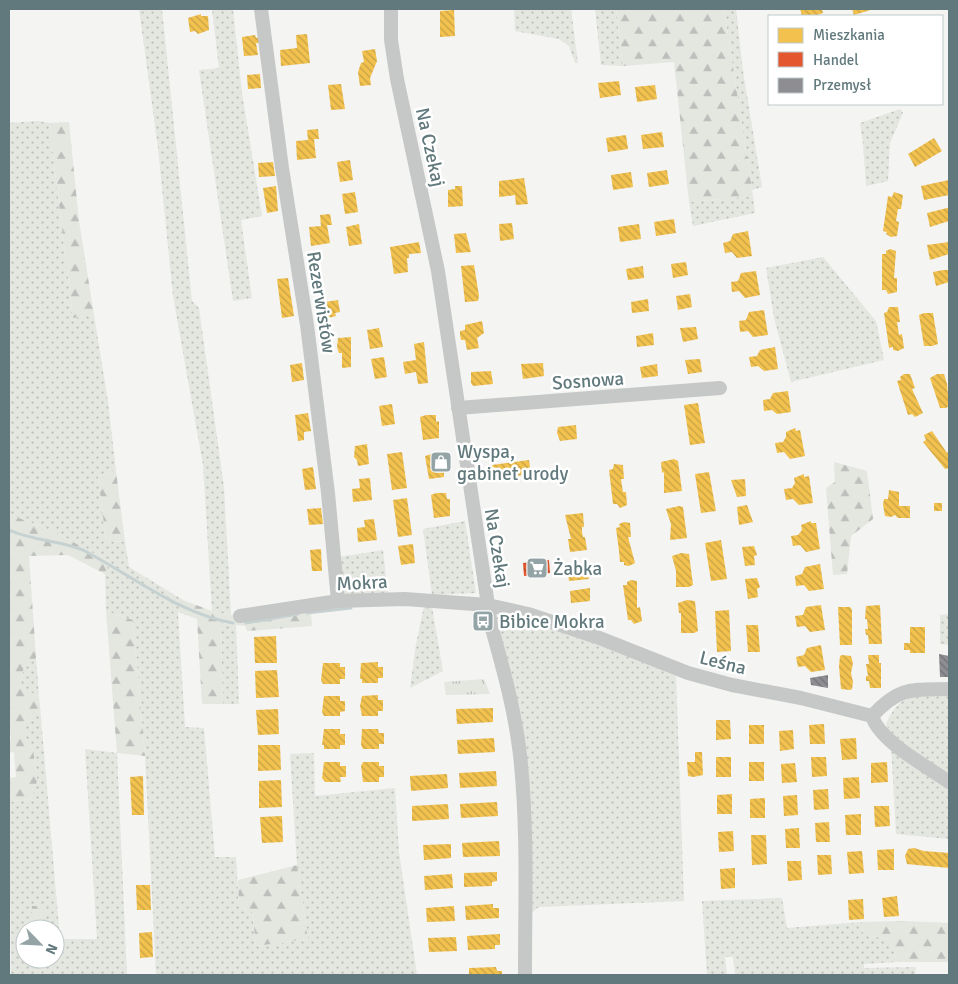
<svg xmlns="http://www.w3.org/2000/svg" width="958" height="984" font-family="Signika,sans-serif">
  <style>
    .grass { fill: url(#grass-dots); fill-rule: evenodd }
    .forest { fill: url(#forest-firs) }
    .park { fill: url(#park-tufts) }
    .homes { fill: url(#homes-back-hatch) }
    .shops { fill: url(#shops-back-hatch) }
    .industry { fill: url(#industry-back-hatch) }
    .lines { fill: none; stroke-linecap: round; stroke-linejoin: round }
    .stream { stroke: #c6d2d1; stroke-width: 3 }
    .minor { stroke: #c6c8c8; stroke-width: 14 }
    .labels { text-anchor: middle; stroke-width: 5; stroke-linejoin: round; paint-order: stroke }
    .street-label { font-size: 19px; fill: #61797c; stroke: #fff }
    .poi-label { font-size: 19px; fill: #61797c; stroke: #fff; text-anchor: start }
  </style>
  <defs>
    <pattern id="grass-dots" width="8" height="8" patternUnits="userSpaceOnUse" patternTransform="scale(1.25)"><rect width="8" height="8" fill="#e4e6e0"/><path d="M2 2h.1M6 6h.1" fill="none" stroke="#bcbfbb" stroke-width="1.8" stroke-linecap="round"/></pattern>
    <pattern id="forest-firs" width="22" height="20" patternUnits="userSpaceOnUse" patternTransform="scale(1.25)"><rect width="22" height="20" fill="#e4e6e0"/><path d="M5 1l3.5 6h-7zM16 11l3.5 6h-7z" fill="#bcbfbb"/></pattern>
    <pattern id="park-tufts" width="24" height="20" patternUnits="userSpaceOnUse" patternTransform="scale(1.25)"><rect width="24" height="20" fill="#e4e6e0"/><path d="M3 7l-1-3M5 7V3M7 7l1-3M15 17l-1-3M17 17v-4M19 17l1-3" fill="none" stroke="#bcbfbb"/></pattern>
    <pattern id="homes-back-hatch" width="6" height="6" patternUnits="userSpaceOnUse" patternTransform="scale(1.25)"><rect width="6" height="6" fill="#f2c14e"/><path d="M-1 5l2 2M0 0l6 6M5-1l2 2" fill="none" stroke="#c7a246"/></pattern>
    <pattern id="shops-back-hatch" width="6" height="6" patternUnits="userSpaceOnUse" patternTransform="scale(1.25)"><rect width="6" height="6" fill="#e4572e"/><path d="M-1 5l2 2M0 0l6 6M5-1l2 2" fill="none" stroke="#b24a2c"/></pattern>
    <pattern id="industry-back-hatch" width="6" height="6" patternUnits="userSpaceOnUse" patternTransform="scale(1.25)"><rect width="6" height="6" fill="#8d8d92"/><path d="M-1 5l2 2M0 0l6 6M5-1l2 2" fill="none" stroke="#717377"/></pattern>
  </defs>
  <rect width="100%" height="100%" fill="#f4f4f3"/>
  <!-- grass -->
  <path class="grass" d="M139,9H162L192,301L199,308L224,487L231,615L212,611L203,465L173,296L158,148Z
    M212,9H233L242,93L262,216L241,220L252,298L233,301L199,70L219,68Z
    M514,9H571L578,63H575L569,46L559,39L515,31Z
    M595,9H616L623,66L601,65Z
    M724,9H736L743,71L762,187L752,190Z
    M900,109L903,113L890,143L888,181L866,186L863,144L860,123Z
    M38,121L49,123L73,318L94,315L108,401L116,471L98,476L106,541L125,542L129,567L183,600L178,612L185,727L204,728L215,857H236L239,908L252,909L256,946L308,939L297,865L290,754L314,753L315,796L395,788L399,852L417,975H156L145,756L133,620L106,611L105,574L109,562L57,533L9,514V123Z
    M753,196L755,213L693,226L689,202Z
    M823,257L876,321L884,360L791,382L774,318L766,268Z
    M465,521L476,593L432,595L423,529Z
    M383,550L388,595L343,596L339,557Z
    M424,606L432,607L443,671L410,688L416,644Z
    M506,614L599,644L676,676L684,901L539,907L532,912L525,753L496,618Z
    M949,614V645L940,644V615Z
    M221,623L236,625L239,704H223Z
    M36,658L39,696L20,688L23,670Z
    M949,694V778L893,738L886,724C901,690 916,696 949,694Z
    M40,706L60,939H97L85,749L117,753L127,975H11L9,802L31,799L37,781L33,748L24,744V722ZM25,929H55V959H25Z
    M891,745L949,788V839L896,834Z
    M782,898L787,928L862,922L863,935L890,939L897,962L864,964V968L916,967L915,975H735L733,957H725L727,975H707L702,901Z"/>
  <!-- forest -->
  <path class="forest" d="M616,9H724L753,196L689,202L674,62L623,66Z
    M69,122L79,221L94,315L73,318L49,123Z
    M834,462L867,471L873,519L851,536L847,574L833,575L826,488L835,482Z
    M116,471L125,542L106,541L98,476Z
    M9,514L57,533L109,562L105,574L68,555L29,556L36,658L23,670L20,687L39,696L40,706L24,722V744L33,748L37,781L31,799L9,802V778L16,777L14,752L9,753V741L11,740L9,719Z
    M183,600L212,611L231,615L310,602L312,626L247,631L245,626L221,623L223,704H202L197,619L178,612Z
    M106,611L133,620L145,756L117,753Z
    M297,865L308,939L256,946L252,909L239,908L238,880Z
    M32,906H45L44,929H32Z
    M904,921L949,923V962H897L890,939L863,935L862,922Z"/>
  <!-- park -->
  <path class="park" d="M484,679L490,694L446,695L444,682Z"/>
  <!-- homes -->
  <path class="homes" d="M800,9H822L823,13L815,16H802Z
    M852,9H874L854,15Z
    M454,10L455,36L440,37V11Z
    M201,14V16H208L209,30L198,34L195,31L190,32L188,18Z
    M307,34L310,63L281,66L280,50L297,48L296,35Z
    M255,35L256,38L259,37L260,43H256L258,55L244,56L242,37Z
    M375,49L377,61L370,78L371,85L360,86L358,72L361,63L364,62L362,51Z
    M260,74L261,88L248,89L247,75Z
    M619,81L621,95L600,98L598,83Z
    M341,84L345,109L331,110L328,85Z
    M655,85L657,99L637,102L635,87Z
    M318,129L319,139H314L316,158L297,160L296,141L308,140L307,130Z
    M662,132L664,147L643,149L641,135Z
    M626,135L628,149L608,152L606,138Z
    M934,138L942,151L915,167L908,154Z
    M350,160L353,180L340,182L337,162Z
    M273,162L275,176L259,177L258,163Z
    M667,170L669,184L649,187L647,173Z
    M631,172L633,187L613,190L611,175Z
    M524,178L528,204L516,205L515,195L499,197V181Z
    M949,180V195L924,200L921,186Z
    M276,186L278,211L267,213L263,188Z
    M455,186H462L463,206L448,207V190L455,189Z
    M355,192L358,212L345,214L342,194Z
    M894,192L903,195L901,209H898L896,221L899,222L897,236L891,237L886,234L887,232L883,231L888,196L892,197Z
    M947,208H949V221L930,227L927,213Z
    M330,214L332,225H327L330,243L311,246L309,227L321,226L320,215Z
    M674,219L676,233L656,236L654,222Z
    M512,223L514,239L500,241L499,224Z
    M359,224L362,244L349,246L346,227Z
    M639,224L641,239L620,242L618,227Z
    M748,231L752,256L737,258L732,252L725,253L723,243L730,241L733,234Z
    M466,233L471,252L456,253L454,234Z
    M419,242L421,253L409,254V258H407L408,272L394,274L390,247Z
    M949,242V254L930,260L927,245Z
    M890,249L896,251L894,278H897V292L888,294L886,290H882V254H886V251Z
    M686,262L688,275L673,278L671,264Z
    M474,265L479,296L478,301L465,302L461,266Z
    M643,266L644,278L628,280L626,269Z
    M943,270H949V282L936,286L933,272Z
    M756,271L760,295L745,298L739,291L732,292L731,282L738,281L741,273Z
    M288,278L294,316L282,318L277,279Z
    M690,294L692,307L678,310L676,296Z
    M648,299L649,311L632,313L631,302Z
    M338,300L340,312L335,313L336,316L328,318L325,314L320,315L318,303Z
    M889,307H898L900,322H897L898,328L899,335L902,334L904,348L898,351L893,350V347L889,348L884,313L887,312Z
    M764,310L768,335L753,337L748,331L740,332L739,321L746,320L749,312Z
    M924,313H933L938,344L932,346H924L919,315Z
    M482,321L484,333L477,338L479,348L467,350L465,340H461L460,335V331L465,330V325Z
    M696,327L698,339L683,342L680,328Z
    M379,328L383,347L370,349L367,330Z
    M653,333L654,345L637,347L636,336Z
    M351,337V367L342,368V353H339L337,347L338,338Z
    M424,342L428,383L418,384L416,372L405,374L403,362L416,360L414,344Z
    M775,347L778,369L764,371L758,366L751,367L749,357L757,356L760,350Z
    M384,357L387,377L375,379L371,359Z
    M700,359L702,372L688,374L685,360Z
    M302,363L304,380L292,382L290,365Z
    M543,363L544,376L523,379L521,364Z
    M657,364L658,376L642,378L640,367Z
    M491,371L493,384L473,386L471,383V372Z
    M904,374H910L915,388L912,389L923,413L915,417L912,414L908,415L897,381L901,380L900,377Z
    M937,374H944L947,384L949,406L946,408H940L930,378Z
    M788,391L791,412L777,414L772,410L764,411L763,400L770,399L773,393Z
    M698,403L705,443L690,445L684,405Z
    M392,404L395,424L382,426L379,406Z
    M308,413L311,431L304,432V440L298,441L295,415Z
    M426,415H436V422L439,421V438L423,440L420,417Z
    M576,425L577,439L560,441L557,433L558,427Z
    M795,428L796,431L800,430L805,456L790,459L784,452L777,453L775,443L783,442L786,437V432Z
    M932,431L947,453L949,451V468L945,469L923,442L926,440L924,435Z
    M367,444L369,464L358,466L357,460L354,457L355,446Z
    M402,452L407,488L392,490L387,454Z
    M435,453L441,454L442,461L444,460V477L429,479L425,456Z
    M674,459L678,461L682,491L664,493V472L662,473L661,462Z
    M529,460L531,474L494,479L492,465Z
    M614,464L623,465L624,479H621L622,486L623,492H626L627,505L620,508L617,504H613L609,470L613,469Z
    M313,467L316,489L305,490L302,469Z
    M709,472L716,511L701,513L695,474Z
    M804,474V477L809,476L813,503L799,505L793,499L786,500L784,489L792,488L795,483L794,478Z
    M370,478L372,500L353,502L352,489L360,488L359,479Z
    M745,479L746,496L737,497L731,480Z
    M889,490L899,492V506H910V518H898L895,515L891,517L885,516L883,504L884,499H888Z
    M436,493H446L447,499H450V516L434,518L431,495Z
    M407,498L412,535L398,537L393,500Z
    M934,503H942V511H934Z
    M747,505L753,522L739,525L737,507Z
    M679,506L683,507L687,538L670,540L671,524L666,509Z
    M321,508L323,524L309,525L307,509Z
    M583,513L584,527H582V532L583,537H585L587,550L570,552L568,539H571L565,515Z
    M374,519L377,540L358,542L357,528L365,527L364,520Z
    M811,521V523H816L820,549L806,552L800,545L793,546L791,536L798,535L802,530L801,525Z
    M624,522L630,523L631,537H628L635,563L629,566L624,565V562H620L619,551L616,528L620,527L619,524Z
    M721,540L727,579L711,581L705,543Z
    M413,544L415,563L401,565L398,546Z
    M754,546L757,555L754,556L755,565L745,566L742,547Z
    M321,549L322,571H312L310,550Z
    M681,553L689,554L693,585L689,587H676V571L672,556Z
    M820,564L824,589L809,591L804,585L796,586L795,576L802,574L805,567Z
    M575,567H586L589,579L569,581L567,569Z
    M757,578L760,587L757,589L758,597L748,599L745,579Z
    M631,580L637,581V608L640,607L642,621L634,624L631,620H628L623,585H627V582Z
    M590,588V601L571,603L570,591Z
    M687,600L695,601L698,631L694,633H681V613H679L678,603Z
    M821,605L825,630L810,632L805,626L797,627L795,616L803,615L806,607Z
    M880,605L882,644H869L868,635H866L865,629H868L867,619H865L866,606Z
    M838,607H850L852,610V645H840Z
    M729,610L731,651L717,652L715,611Z
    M746,625H758L760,652H748Z
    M910,627H925V653H910V650H904V643H910Z
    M276,636L277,663H255L254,637Z
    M821,645L825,670L811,672L805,666L798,667L796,657L804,655L807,648Z
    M842,655L851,656L853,663L851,673L853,682L852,689L850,690L841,689L839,666L840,656Z
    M868,655H879V663H881V688H870L869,681H866V676H868L866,664H869Z
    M378,662V667H383V678H378V683H362V679H360L361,663Z
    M323,663H340V667H345V679H340V684H323L321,680Z
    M277,670L279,697L256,698L255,671Z
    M378,695V700H383V711H378V716H362L360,706L362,696Z
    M324,696H340V701H345V711L340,712V716H324L322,712Z
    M493,708V722L457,724L456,709Z
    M278,709L279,734L258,735L256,710Z
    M716,720H730L731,739L716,740Z
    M824,724L825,744H810L809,725Z
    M749,725H764V744H749Z
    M324,729H340V734H345V745H340V749H324V745H322Z
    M362,729H378L379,733H384V744H379V749H363L361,745Z
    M793,730L794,749L780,751L779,731Z
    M494,738L495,752L458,754L457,740Z
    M856,738L857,759L842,760L840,739Z
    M258,745H280L281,770L258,771Z
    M695,752H702L703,775L693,777L688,776L687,762H695Z
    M716,757H731V777H716Z
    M811,757H826L827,776L812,777Z
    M324,762H340V766H346V777H340L341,782H325L322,778Z
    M363,762H379V766H384V777H379V782H363L361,766Z
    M749,762H764V781H749Z
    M887,762L888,782L871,783V763Z
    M795,763L797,782L782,783L781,764Z
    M496,771L497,786L460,788L459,773Z
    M447,774L448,788L411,791L410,776Z
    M143,776L144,815H132L130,777Z
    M859,777L860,798L844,799L843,778Z
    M281,780L282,807L259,808V781Z
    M828,789L829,809L814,810L813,790Z
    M732,794V814H717V795Z
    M797,795L798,815L784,816L783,796Z
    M765,798V818H750V799Z
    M497,802L498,816L461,818L460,804Z
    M448,804L449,819L412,821V806Z
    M874,806H889L890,826L875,827Z
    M861,814V835H846L845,815Z
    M282,816L283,842L262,843L260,817Z
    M829,822L830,842H816L815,823Z
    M799,828L800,848H786L785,829Z
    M733,831L734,851L719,852L718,832Z
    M751,835H766L767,864L752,865Z
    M499,841L500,856L463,857L462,843Z
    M451,844V858L424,860L423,845Z
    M914,848L924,851L949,853V868L907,864L905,856L908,849Z
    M894,849V870H878L877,850Z
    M862,851L864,873L849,874L847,852Z
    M817,855H831L832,874L818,875Z
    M787,861H801L802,880L788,881Z
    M735,868V888L721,889L720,869Z
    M497,872V881L492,882V886L464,887V873Z
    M452,874L453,888L425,890L424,876Z
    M136,885H150L151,910H137Z
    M897,896L899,916L884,917L882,898Z
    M863,899L864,919L849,920L848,900Z
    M493,904V908H499V918L466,920L465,906Z
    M454,906L455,921L427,922L426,908Z
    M152,932L153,957L140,958L139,933Z
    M500,934V945H495V949L468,950L467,936Z
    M456,937L457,951L429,952L428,938Z
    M496,967L497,971H502V975H469V968Z"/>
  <!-- shops -->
  <path class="shops" d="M549,560L550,573L524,576L523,563Z"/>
  <!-- industry -->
  <path class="industry" d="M939,654L949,656V677H940Z
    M828,675V688L811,685L810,678Z"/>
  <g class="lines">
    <!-- stream -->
    <path class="stream" d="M9,530C33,541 58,540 83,550C131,575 179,614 233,623
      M307,613L351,608
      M246,623L298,614"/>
    <!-- minor -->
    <path class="minor" d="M261,9L282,168L307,325L328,493L338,601
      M391,9V40L397,79L438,271L491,625C503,668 515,711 520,755C528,828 525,902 525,975
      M458,408L720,388
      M240,616L338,601L405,599L488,605L528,614L597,637L688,673L732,685L801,698L872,716
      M872,716C880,742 927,766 949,782
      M872,716C900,686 911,690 949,689"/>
  </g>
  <!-- icons -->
  <defs>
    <g id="shop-square" transform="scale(1.125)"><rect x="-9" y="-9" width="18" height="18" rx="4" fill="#94a4a6" stroke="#fff"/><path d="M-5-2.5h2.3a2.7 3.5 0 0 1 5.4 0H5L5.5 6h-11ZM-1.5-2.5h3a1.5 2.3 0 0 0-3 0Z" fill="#fff"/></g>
    <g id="supermarket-square" transform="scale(1.125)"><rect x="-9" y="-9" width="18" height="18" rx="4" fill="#94a4a6" stroke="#fff"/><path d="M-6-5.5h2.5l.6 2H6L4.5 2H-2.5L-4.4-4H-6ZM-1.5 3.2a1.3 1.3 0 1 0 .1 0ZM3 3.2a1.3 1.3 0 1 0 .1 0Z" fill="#fff"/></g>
    <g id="bus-square" transform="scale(1.125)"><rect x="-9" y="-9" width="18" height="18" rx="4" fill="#94a4a6" stroke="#fff"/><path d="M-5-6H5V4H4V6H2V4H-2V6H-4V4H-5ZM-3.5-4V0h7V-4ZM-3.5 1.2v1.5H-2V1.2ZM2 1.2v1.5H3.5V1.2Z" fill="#fff"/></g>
  </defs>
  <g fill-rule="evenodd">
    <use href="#shop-square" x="441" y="462"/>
    <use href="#supermarket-square" x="537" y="568"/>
    <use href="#bus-square" x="483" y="621"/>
  </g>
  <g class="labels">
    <!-- street labels -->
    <g class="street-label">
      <text transform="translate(431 147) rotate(78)" y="7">Na Czekaj</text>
      <text transform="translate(322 302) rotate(81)" y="7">Rezerwistów</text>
      <text transform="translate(588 380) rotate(-4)" y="7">Sosnowa</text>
      <text transform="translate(498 548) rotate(81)" y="7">Na Czekaj</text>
      <text transform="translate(362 582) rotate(-3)" y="7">Mokra</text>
      <text transform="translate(723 662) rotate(14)" y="7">Leśna</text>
    </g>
    <!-- poi labels -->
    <g class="poi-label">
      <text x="457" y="458">Wyspa,<tspan x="457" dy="22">gabinet urody</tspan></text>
      <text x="553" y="575">Żabka</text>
      <text x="499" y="628">Bibice Mokra</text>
    </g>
  </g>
  <!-- border -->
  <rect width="958" height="984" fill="none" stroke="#61797c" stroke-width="20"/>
  <!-- legend -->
  <rect x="768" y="15" width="175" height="90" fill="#ffffff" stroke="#c0c9cb"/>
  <rect x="778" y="28" width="25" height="15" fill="#f2c14e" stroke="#c0c9cb"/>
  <text x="813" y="40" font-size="15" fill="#61797c">Mieszkania</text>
  <rect x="778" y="52" width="25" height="15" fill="#e4572e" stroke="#c0c9cb"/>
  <text x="813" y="65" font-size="15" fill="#61797c">Handel</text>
  <rect x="778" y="78" width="25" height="15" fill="#8d8d92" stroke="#c0c9cb"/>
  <text x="813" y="90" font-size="15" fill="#61797c">Przemysł</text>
  <!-- north arrow -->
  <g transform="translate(40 944) rotate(114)"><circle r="24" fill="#ffffff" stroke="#c0c9cb"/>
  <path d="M0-4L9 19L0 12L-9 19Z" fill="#94a4a6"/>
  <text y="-8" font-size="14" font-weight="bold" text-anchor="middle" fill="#61797c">N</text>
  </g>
</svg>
